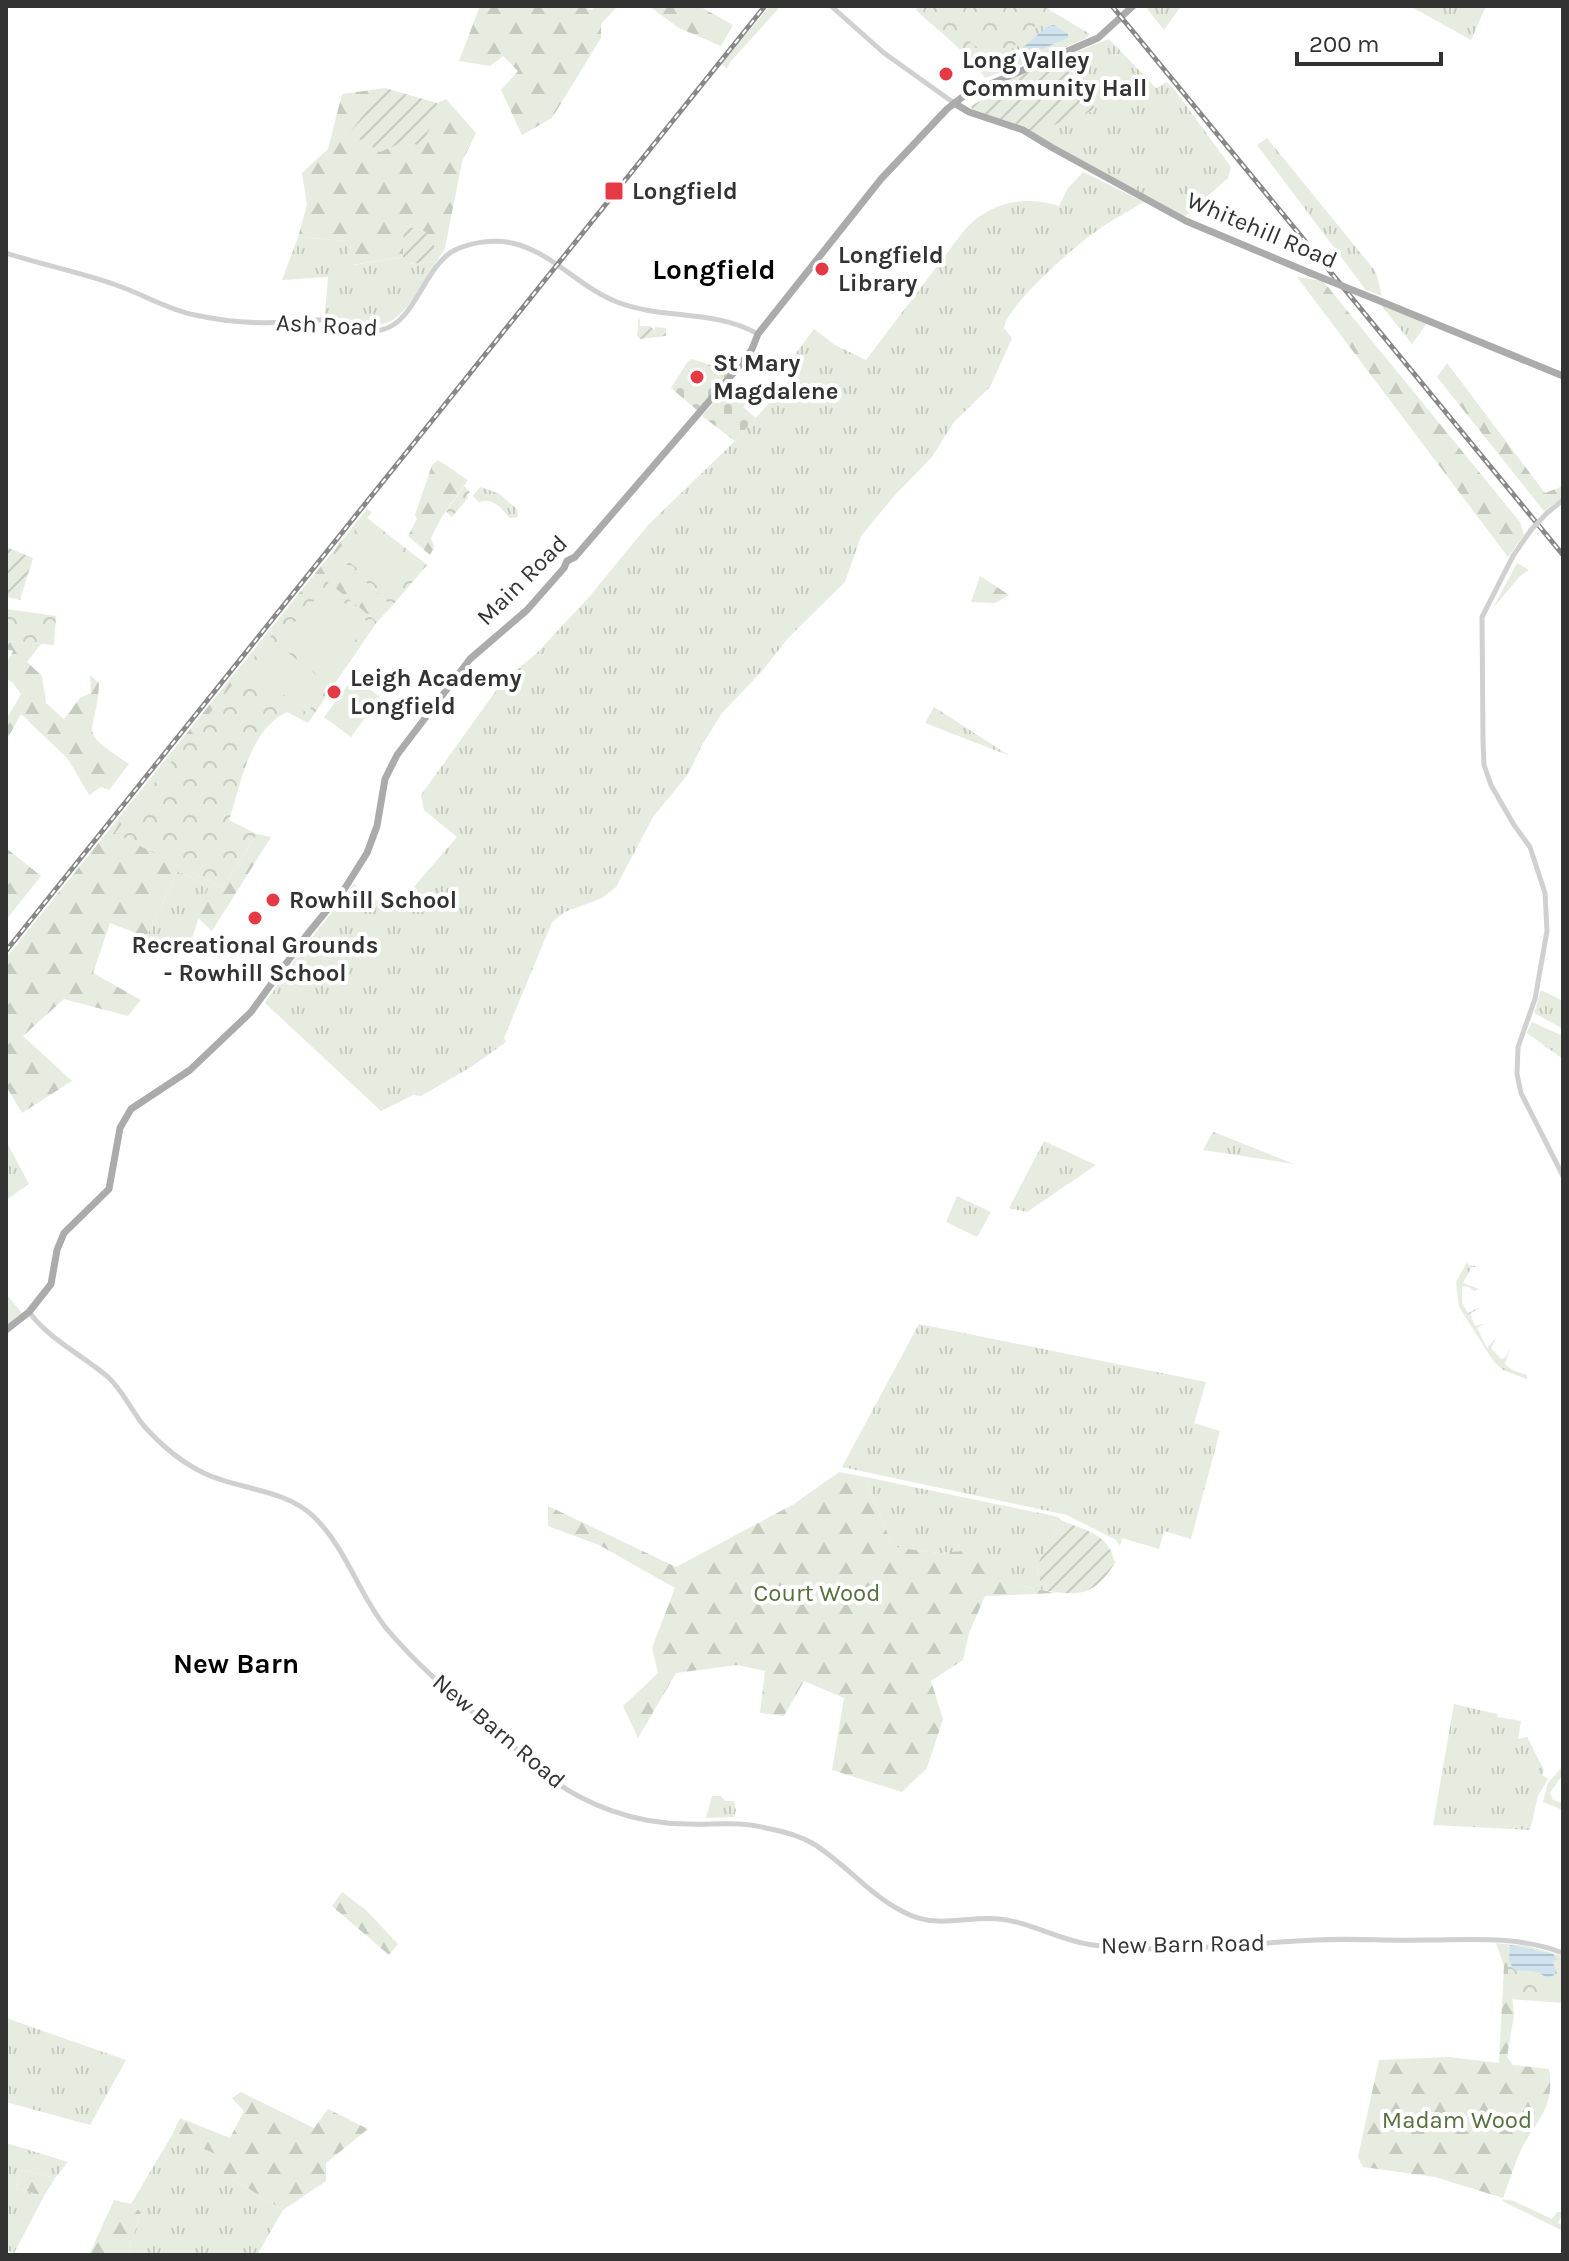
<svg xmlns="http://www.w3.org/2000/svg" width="1569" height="2261" font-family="Karla,sans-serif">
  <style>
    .grass { fill: url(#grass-tufts) }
    .forest { fill: url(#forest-firs) }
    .cemetery { fill: url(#cemetery-stones) }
    .park { fill: url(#park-crowns) }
    .garden { fill: url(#garden-furrows) }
    .pitch { fill: #e6ecdf }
    .water { fill: url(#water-rules) }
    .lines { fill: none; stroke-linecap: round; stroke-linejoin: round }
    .minor { stroke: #d0d0d0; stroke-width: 5 }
    .major { stroke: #ababab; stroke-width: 7 }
    .rail-casing { stroke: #888; stroke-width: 5 }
    .rail { stroke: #fff; stroke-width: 2; stroke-dasharray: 6; stroke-linecap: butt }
    .minor-bridge { stroke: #d0d0d0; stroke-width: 5 }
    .major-bridge { stroke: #ababab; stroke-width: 7 }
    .poi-dot { fill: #e63946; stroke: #fff; stroke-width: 3 }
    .labels { text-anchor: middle; stroke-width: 8; stroke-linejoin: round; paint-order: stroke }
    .poi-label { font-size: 24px; font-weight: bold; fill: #333; stroke: #fff; text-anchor: start }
    .street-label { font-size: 24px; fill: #333; stroke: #fff }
    .park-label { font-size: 24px; fill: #56703f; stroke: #fff }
    .quarter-label { font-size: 28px; font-weight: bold; fill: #000; stroke: #fff }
  </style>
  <defs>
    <pattern id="grass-tufts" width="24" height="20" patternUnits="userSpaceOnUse" patternTransform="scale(2)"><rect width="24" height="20" fill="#e6ecdf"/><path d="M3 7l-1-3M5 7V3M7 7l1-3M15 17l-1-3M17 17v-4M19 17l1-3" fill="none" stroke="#c6cbc0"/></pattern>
    <pattern id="forest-firs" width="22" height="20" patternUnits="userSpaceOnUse" patternTransform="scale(2)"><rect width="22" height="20" fill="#e6ecdf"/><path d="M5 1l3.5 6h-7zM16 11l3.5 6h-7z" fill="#c6cbc0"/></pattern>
    <pattern id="cemetery-stones" width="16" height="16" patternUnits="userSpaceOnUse" patternTransform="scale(2)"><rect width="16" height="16" fill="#e6ecdf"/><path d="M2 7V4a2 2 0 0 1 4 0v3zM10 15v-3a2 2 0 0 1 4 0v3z" fill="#c6cbc0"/></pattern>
    <pattern id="park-crowns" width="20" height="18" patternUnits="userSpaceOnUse" patternTransform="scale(2)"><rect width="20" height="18" fill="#e6ecdf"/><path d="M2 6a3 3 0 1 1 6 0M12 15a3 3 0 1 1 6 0" fill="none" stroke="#c6cbc0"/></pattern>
    <pattern id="garden-furrows" width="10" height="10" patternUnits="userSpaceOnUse" patternTransform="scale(2)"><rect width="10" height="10" fill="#e6ecdf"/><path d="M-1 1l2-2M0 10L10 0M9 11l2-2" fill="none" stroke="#c6cbc0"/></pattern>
    <pattern id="water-rules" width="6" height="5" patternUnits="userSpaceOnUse" patternTransform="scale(2)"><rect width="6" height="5" fill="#cfe2ee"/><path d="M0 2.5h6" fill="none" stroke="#b2c2cd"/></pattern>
  </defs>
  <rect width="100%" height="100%" fill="#fff"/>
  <!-- grass -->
  <path class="grass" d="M1145,6H1181L1164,30Z
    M1410,6H1486L1471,40Z
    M1051,11L1090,34L1085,39L1018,66L1010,49Z
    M1109,39L1156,88L1167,82L1174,89L1231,167L1228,178L1184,217L1016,124L1037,133L1039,130L1095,110L1076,52Z
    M1267,138L1376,272L1382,296L1366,290L1257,145Z
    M1083,172L1144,202C1127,212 1110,221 1095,232C1074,247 1007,305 1004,328L1012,338L990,387L954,422L932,457L895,495L861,536L845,582L789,637L763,670L722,713L702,745L689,773L653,817L616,887L602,898L565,912L552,922L504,1038L506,1042L471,1067L421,1096L413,1095L381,1111L265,1003L302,950L354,884L393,911L457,837L424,810L421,795L503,681L537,653L589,597L649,524L735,441L789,381L784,369L814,329L835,345L866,360L966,228C992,202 1024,195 1059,206L1068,188Z
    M298,237L346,241L353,265L403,257L408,264L437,261C423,282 404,325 376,325C359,325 341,318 325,314L328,277L282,280Z
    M1381,305L1427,323L1412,344Z
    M480,487L498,493L517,509L518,517L510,518C500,508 495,498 479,502L473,496Z
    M1517,563L1529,570L1520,576L1493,608Z
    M934,707L1010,756L925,723Z
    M178,871L209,886L187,954L146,937Z
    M1541,990L1563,1001V1029L1534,1013Z
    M1532,1022L1563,1036V1059L1527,1033Z
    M1213,1132H1214L1294,1164L1203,1150Z
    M6,1141L29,1184L6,1200Z
    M1044,1141L1096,1165L1027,1212L1009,1208Z
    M957,1196L991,1212L977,1237L946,1222Z
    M1467,1262L1469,1266L1471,1265L1478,1267H1472L1463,1283L1479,1289L1474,1291L1469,1287L1462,1286V1303L1468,1313L1482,1306L1470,1314L1475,1326L1485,1323L1477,1328L1487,1348L1497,1337L1491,1348L1501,1359L1505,1358L1510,1348L1505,1364L1512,1370L1527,1375V1379L1503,1370L1494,1362L1459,1307L1456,1282Z
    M919,1324L1206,1382L1194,1423L1220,1431L1191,1539L1164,1531L1159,1549L1122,1538L1120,1546L1116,1540L1067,1515L842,1467Z
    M865,1477L1059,1517L1061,1520C1057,1529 1053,1538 1048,1546C1036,1566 1034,1567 1044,1590L1022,1586L963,1552L939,1553L893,1547Z
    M1454,1704L1497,1714L1498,1717L1521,1721L1518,1739L1527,1737L1544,1770L1542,1775L1548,1779L1538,1796L1530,1830L1433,1825Z
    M1563,1766V1774L1550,1793L1553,1800L1563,1803V1810L1543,1802L1548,1783Z
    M712,1796H721L725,1801H734L736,1810L734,1817L706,1818Z
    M6,2018L126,2060L90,2125L6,2102Z
    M172,2135L221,2156L215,2168L283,2210L257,2255H127L141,2212L131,2204Z
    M6,2143L68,2162L55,2178L20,2169L16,2188L44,2196L14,2253L6,2250Z
    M1502,2199L1514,2201L1552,2219L1557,2212H1563L1558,2223L1563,2225V2231L1504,2202Z"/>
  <!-- forest -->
  <path class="forest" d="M480,6H581L592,10L595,6H618L601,24V38L552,118L522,135L501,90L518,71L503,56L490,66L459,61Z
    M649,6H699L733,25L721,46L679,28Z
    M770,6H781L730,62L727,69L721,64Z
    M385,88L350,133L440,110L437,103L446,99L476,133L462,162L445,248L438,259C431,234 431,231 405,226L403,257L352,265L345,241L298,237L307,205L302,173L328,149L342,94Z
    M1297,277L1323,281L1520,522L1524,535L1508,557Z
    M1447,363L1545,493L1563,486V497L1544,511L1437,377Z
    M438,460L468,480L441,518L431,538L434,548L430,555L408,536L417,519L415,515L432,465Z
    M367,509L372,512L336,554L392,606L377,622L320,576L116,833L222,888L257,834L271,837L212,931L198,918L209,886L178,871L146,937L110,923L93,973L141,1000L128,1016L64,999L23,1036L72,1081L22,1113L6,1086V958Z
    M980,576L1009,595L995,603L971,602Z
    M6,641L41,644L27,662L42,676L46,703L64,719L80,698L91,693L90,675L99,683C97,738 73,727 129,764L109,790L101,787L89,795L68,759L21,714L6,741V720L21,694L13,683L6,678V664L13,651L6,649Z
    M6,848L41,876L6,920Z
    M6,1294L22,1313L6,1326Z
    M839,1472L865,1477L893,1547L939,1553L963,1551L1022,1586L1057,1593L985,1596L969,1633L963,1660L931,1681L943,1719L927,1768L902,1792L832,1770L844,1698L804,1681L784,1716L760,1713L765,1671L737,1665L676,1673L638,1738L623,1706L658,1673L652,1648L675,1588L599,1545L548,1526V1506L676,1567L794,1504Z
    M342,1892L366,1910L398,1944L389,1955L332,1906Z
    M1496,1943L1507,1944L1514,2015L1507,2057L1513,2065L1549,2069C1555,2104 1540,2117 1524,2144C1515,2161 1510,2180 1503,2198L1435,2177L1363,2167L1358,2157L1379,2060L1449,2057L1499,2063L1504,1966Z
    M241,2092L314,2128L328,2109L368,2129L326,2163V2181L283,2210L215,2168L220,2156L172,2135L180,2118L230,2138L244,2111L232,2098Z
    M20,2169L55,2178L44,2196L16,2188Z
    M114,2200L131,2204L141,2212L127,2255H89Z"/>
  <!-- cemetery -->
  <path class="cemetery" d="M692,359L732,372L698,411L671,388L688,361Z
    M732,381L751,397L743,407L756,418L735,441L702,416Z"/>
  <!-- park -->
  <path class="park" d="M919,6H1046L1051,11L1011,49L1018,66L985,78C967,51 939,32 916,10Z
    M464,486L470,492L467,495L468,498L452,517L446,512Z
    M366,517L427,565L392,606L335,554Z
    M319,575L377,622L308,723L287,712C249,730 241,784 229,820L257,834L222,888L115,833Z
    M6,609L56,616L54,645L6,641Z
    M1507,1944L1528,1946L1563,1956V2003L1509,1999Z"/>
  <!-- garden -->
  <path class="garden" d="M1076,52L1095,110L1040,130L1037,134L973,111L971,106L982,100L978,93Z
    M385,88L437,103L440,110L420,147L408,140L380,152L349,133Z
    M404,226C431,231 431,233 438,259L437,261L408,264L403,257Z
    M639,317L640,326H650L655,331V327L666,328V336L640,339L637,336Z
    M6,547L33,558L20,600L6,597Z
    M1061,1520C1085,1531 1109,1533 1115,1563C1095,1595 1080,1597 1044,1590C1034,1567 1036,1566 1048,1546C1053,1538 1057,1529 1061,1520Z"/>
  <!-- pitch -->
  <path class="pitch" d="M974,29L995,44L987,55L966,39Z
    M372,528L416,566L390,597L346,559Z
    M325,587L369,623L346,652L302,615Z
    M298,618L344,655L327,677L281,640Z
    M277,644L329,685L307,713L255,673Z
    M354,677L380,697L351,737L324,717Z"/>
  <!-- water -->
  <path class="water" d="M1054,25L1068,34V38L1032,53H1021V49L1048,26Z
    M1510,1945L1553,1954L1558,1960L1552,1961L1556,1970L1553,1976L1547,1978L1538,1972L1514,1970L1509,1960Z"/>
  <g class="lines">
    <!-- minor -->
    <path class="minor" d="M831,6L884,53L954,103
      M6,253C42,265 80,272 116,285C143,294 168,310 195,315C226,322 261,324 292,322C304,322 316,319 328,320C346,323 363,333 381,330C415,323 423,269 453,251C470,242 494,239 512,243C552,252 580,288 617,302C663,320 714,309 758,334
      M1547,513L1563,500
      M1531,530L1513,556L1482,617L1483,741L1484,765L1491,785L1514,825L1530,847L1545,893L1547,931L1535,999L1518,1047L1517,1074L1521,1093L1563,1176
      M29,1312C51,1341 81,1354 108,1377C123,1391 131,1410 144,1426C161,1445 184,1464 206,1474C241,1490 284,1489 313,1516C346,1547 358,1593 386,1628C431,1682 491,1725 542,1772C583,1805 635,1824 688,1824C714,1825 741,1821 766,1828C782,1831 798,1835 812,1843C847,1864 871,1898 910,1915C939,1928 969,1916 999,1919C1031,1922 1060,1941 1093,1945C1166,1955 1243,1943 1316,1940C1351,1938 1385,1941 1420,1940C1469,1940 1516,1935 1563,1953"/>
    <!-- major -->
    <path class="major" d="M954,103L969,112L1023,130L1051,147L1186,221L1310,273
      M1375,299L1563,376
      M6,1330L29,1312L51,1284L57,1250L64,1233L109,1189L120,1128L131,1109L190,1070L251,1012L306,936L345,888L367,853L377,826L385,779L397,755L470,659L527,610L564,568L567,561L575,557L736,370L752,349L758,334L881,179L947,109L965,95L1098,38L1133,6"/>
    <!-- rail casing -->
    <g class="rail-casing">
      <path id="rail" d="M1112,6L1563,555
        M6,951L765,6"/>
    </g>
    <!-- rail -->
    <use href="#rail" class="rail"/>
    <!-- minor-bridge -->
    <path class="minor-bridge" d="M1531,530L1547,513"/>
    <!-- major-bridge -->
    <path class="major-bridge" d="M1310,273L1375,299"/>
  </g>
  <!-- markers -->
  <g class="poi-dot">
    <circle cx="946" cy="74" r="8"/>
    <rect x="604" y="181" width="20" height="20" rx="4"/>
    <circle cx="822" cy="269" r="8"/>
    <circle cx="697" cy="377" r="8"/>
    <circle cx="334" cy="692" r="8"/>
    <circle cx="273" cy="900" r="8"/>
    <circle cx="255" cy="918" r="8"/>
  </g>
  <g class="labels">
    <!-- poi labels -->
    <g class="poi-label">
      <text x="962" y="68">Long Valley<tspan x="962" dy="28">Community Hall</tspan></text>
      <text x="632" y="199">Longfield</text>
      <text x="838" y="263">Longfield<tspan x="838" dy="28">Library</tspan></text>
      <text x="713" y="371">St Mary<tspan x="713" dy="28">Magdalene</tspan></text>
      <text x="350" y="686">Leigh Academy<tspan x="350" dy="28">Longfield</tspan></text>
      <text x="289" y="908">Rowhill School</text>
      <text x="255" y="953" text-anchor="middle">Recreational Grounds<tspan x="255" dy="28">- Rowhill School</tspan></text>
    </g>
    <!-- street labels -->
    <g class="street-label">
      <text transform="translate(1262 230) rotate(23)" y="8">Whitehill Road</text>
      <text transform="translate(327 325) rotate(3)" y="8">Ash Road</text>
      <text transform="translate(522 580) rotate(-45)" y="8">Main Road</text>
      <text transform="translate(499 1731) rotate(40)" y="8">New Barn Road</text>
      <text transform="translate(1183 1944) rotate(-1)" y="8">New Barn Road</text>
    </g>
    <!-- park labels -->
    <g class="park-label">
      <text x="817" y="1601">Court Wood</text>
      <text x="1457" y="2128">Madam Wood</text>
    </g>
    <!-- quarter labels -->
    <g class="quarter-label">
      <text x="714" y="279">Longfield</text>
      <text x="236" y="1673">New Barn</text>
    </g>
  </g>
  <!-- border -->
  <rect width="1569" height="2261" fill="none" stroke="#333333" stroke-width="16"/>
  <!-- scale -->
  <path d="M1297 52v12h144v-12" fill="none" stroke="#333333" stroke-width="4"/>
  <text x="1309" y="52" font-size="24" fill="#333333" stroke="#ffffff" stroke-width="6" paint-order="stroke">200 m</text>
</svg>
